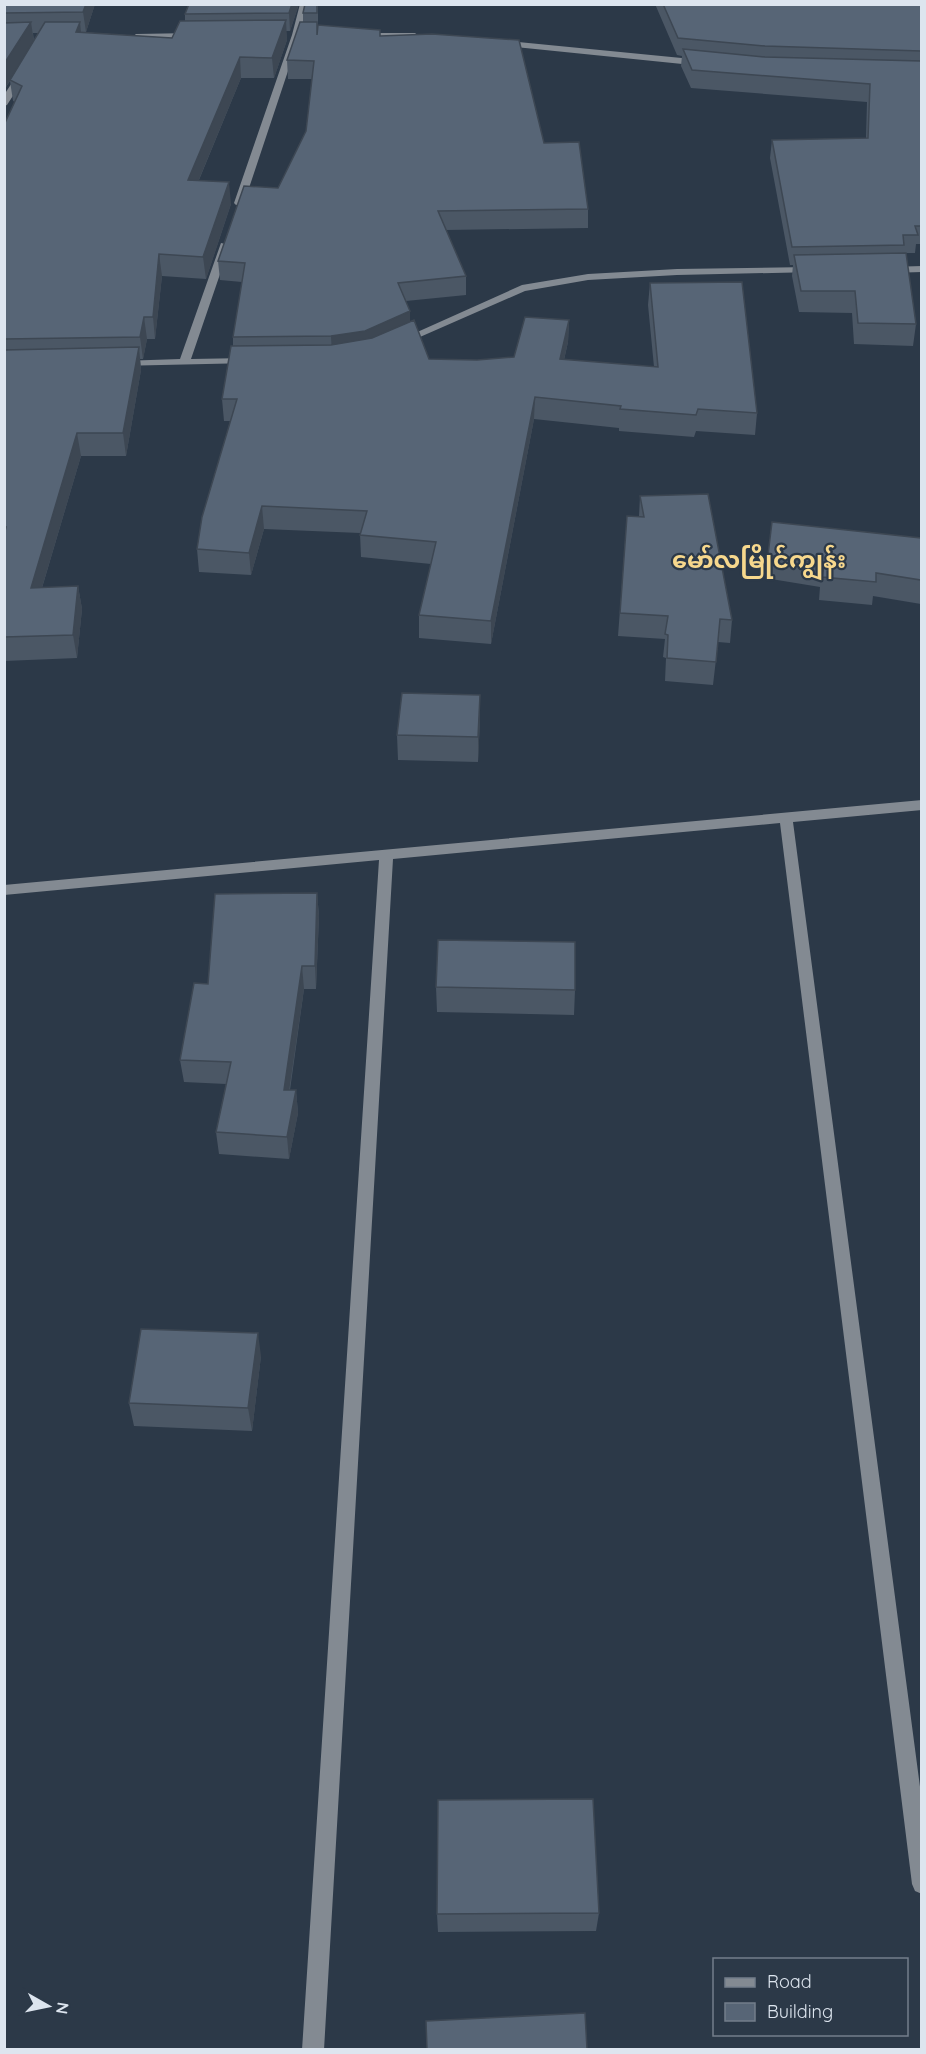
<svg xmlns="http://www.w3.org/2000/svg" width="926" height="2054" font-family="Quicksand,'Noto Sans Myanmar',sans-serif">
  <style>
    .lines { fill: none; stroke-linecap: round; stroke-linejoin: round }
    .minor { fill: #838a92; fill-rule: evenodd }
    .wall { fill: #4b5765; fill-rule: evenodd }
    .shaded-wall { fill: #3d4753 }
    .building { fill: #576576; stroke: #3d4753; stroke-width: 1.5 }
    .labels { text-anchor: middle; stroke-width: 4.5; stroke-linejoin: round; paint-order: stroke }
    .district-label { font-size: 24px; font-weight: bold; fill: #f7d88d; stroke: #2c3948 }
  </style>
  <rect width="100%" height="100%" fill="#2c3948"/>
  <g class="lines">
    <!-- minor -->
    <path class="minor" d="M300,4H308L300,35L244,203L236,205L234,203L292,35Z
      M193,33L197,36L196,38L136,40L132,37L136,34Z
      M358,33H415L419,36L415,39L361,38L357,35Z
      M499,40L702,60L706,63L702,66L496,45L495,43Z
      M19,72L27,74L7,105L4,106V95Z
      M221,243L230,245L191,359L247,358L252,361L251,363L117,366L116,364L121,361L180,359Z
      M922,266V272L889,273L884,270L889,267Z
      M811,267L815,268V272L677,275L588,280L525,291L404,344L400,345L395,342L522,285L588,274L677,269Z
      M922,800V810L793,822L922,1802V1894L915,1891L912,1884L780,823L393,859L324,2050H302L379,860L4,895V885Z"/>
  </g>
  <!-- wall -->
  <path class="wall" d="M4,4H95L86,32H81L172,38L185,21V14L189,4H299L290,31H286L287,40L274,78H241L199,180L231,204L206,279L162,276L155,339H147L143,359H140L141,370L126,456H81L42,588L78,586L82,609L77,658L4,661V125L15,102L13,101L10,81L4,90ZM33,33H39L34,41Z
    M305,4H318V27L380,36L544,143L588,209V228L446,230L466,276V295L406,301L410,311V322L429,359L477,360L514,357L569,320L568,342L564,360L654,367L648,305L650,283L757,413L755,435L696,431L694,437L619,431V428L534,419L491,644L419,638V615L431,564L361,557L360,533L264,529L251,575L199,572L197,549L230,421H224L222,399L233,346V337L242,282L220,280L218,261L278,188L306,131L312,79H288L287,60L303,22V13Z
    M655,4H921V244H916L915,253H903L916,324L913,346L854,344L852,313L799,312L792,276L793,265H790L770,158L772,140L866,138L867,102L691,88L681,66L682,56L677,55Z
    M640,496L732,620L730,643L718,642L713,685L665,681L666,658L663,657L665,639L618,636L627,516H639Z
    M772,522L921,538V604L873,596L872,605L819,600L820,587L765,578Z
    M480,720L478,762L398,760L397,735Z
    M317,893L319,916L316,989H304L290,1090H296L298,1113L289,1159L219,1154L216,1132L226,1084L184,1082L180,1060L208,984Z
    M436,987L575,990L574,1015L437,1012Z
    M261,1356L252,1431L134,1426L129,1403Z
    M599,1913L596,1931L438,1932L437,1914Z"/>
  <!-- shaded-wall -->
  <path class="shaded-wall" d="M86,4H95L86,32L83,12Z
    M292,4H299L290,31L289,13Z
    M286,20L287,40L274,78L272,58Z
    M31,22L34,42L4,90V64Z
    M80,22L82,42L76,32Z
    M240,57L241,78L190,201L188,180Z
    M229,182L231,204L206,279L203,257Z
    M159,254L162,276L155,339L153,317Z
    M410,311V331L332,356L331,336Z
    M144,317L147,339L143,359L140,337Z
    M569,320L568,342L559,381L560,359Z
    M139,347L141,370L126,456L123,433Z
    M535,397L534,419L491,644V621Z
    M77,433L81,456L35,611L31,588Z
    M262,506L264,529L251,575L249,553Z
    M78,586L82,609L77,658L73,635Z
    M480,695V720L478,762V737Z
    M317,893L319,916L316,989L315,966Z
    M302,966L304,989L286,1112L284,1090Z
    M296,1090L298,1113L289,1159L287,1137Z
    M258,1333L261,1356L252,1431L248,1408Z"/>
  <!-- building -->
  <path class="building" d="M4,4H86L83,12L4,13Z
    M189,4H292L289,13L185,14Z
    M305,4H317V13H303Z
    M663,4H921V51L765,46L678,38Z
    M286,20L272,58L240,57L188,180L229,182L203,257L159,254L153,317H144L140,337L4,339V125L22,86L10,80L45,22H80L76,32L172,38L180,21Z
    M31,22L4,64V23Z
    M300,22H317V35L318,25L380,30V36L432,34L519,40L544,143L579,142L588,209L438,211L466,276L398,283L410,311L365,331L331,336L233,337L245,263L218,261L244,186L278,188L306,131L314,61L287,60Z
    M683,49L765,57L921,61V226H915L918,235H903L904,245L792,247L772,140L868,138L870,84L692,70Z
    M906,253L916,324L858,323L855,291H801L794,255Z
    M742,282L757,413L698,409L696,415L620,409L621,406L535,397L491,621L419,615L436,542L360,535L367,511L262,506L249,553L197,549L202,517L237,399H222L231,346L331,345L372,338L414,320L429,359L477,360L514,357L525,317L569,320L560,359L658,367L650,283Z
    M139,347L123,433H77L31,588L78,586L73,635L4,637V536L6,527H4V350Z
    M708,494L732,620L720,619L716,662L667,658L668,635L665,634L668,616L620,613L627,516L644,517L640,496Z
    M772,522L921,538V580L876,573V582L822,577L824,564L768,555Z
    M402,693L480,695L478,737L397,735Z
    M317,893L315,966H302L284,1090H296L287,1137L216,1132L231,1062L180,1060L194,983L208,984L215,894Z
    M438,940L575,942V990L436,987Z
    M141,1329L258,1333L248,1408L129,1403Z
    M593,1799L599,1913L437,1914L438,1800Z
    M585,2013L587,2049H427L426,2021Z"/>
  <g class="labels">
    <!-- district labels -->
    <g class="district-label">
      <text x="759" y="568">မော်လမြိုင်ကျွန်း</text>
    </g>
  </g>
  <!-- border -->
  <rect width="926" height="2054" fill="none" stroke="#dde5ef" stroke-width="12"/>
  <!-- legend -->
  <rect x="713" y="1958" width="195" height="78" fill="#2c3948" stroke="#737e8b" stroke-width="1.5"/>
  <rect x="725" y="1978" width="30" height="9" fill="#838a92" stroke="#737e8b" stroke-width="1.5"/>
  <text x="767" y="1988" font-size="18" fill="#dde5ef">Road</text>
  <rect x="725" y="2003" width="30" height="18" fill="#576576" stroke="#737e8b" stroke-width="1.5"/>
  <text x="767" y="2018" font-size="18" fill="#dde5ef">Building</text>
  <!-- north arrow -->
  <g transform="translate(48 2006) rotate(99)" stroke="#2c3948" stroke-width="4.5" paint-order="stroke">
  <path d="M0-4.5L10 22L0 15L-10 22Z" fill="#dde5ef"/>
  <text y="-9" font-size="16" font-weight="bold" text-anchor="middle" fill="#dde5ef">N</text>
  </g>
</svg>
